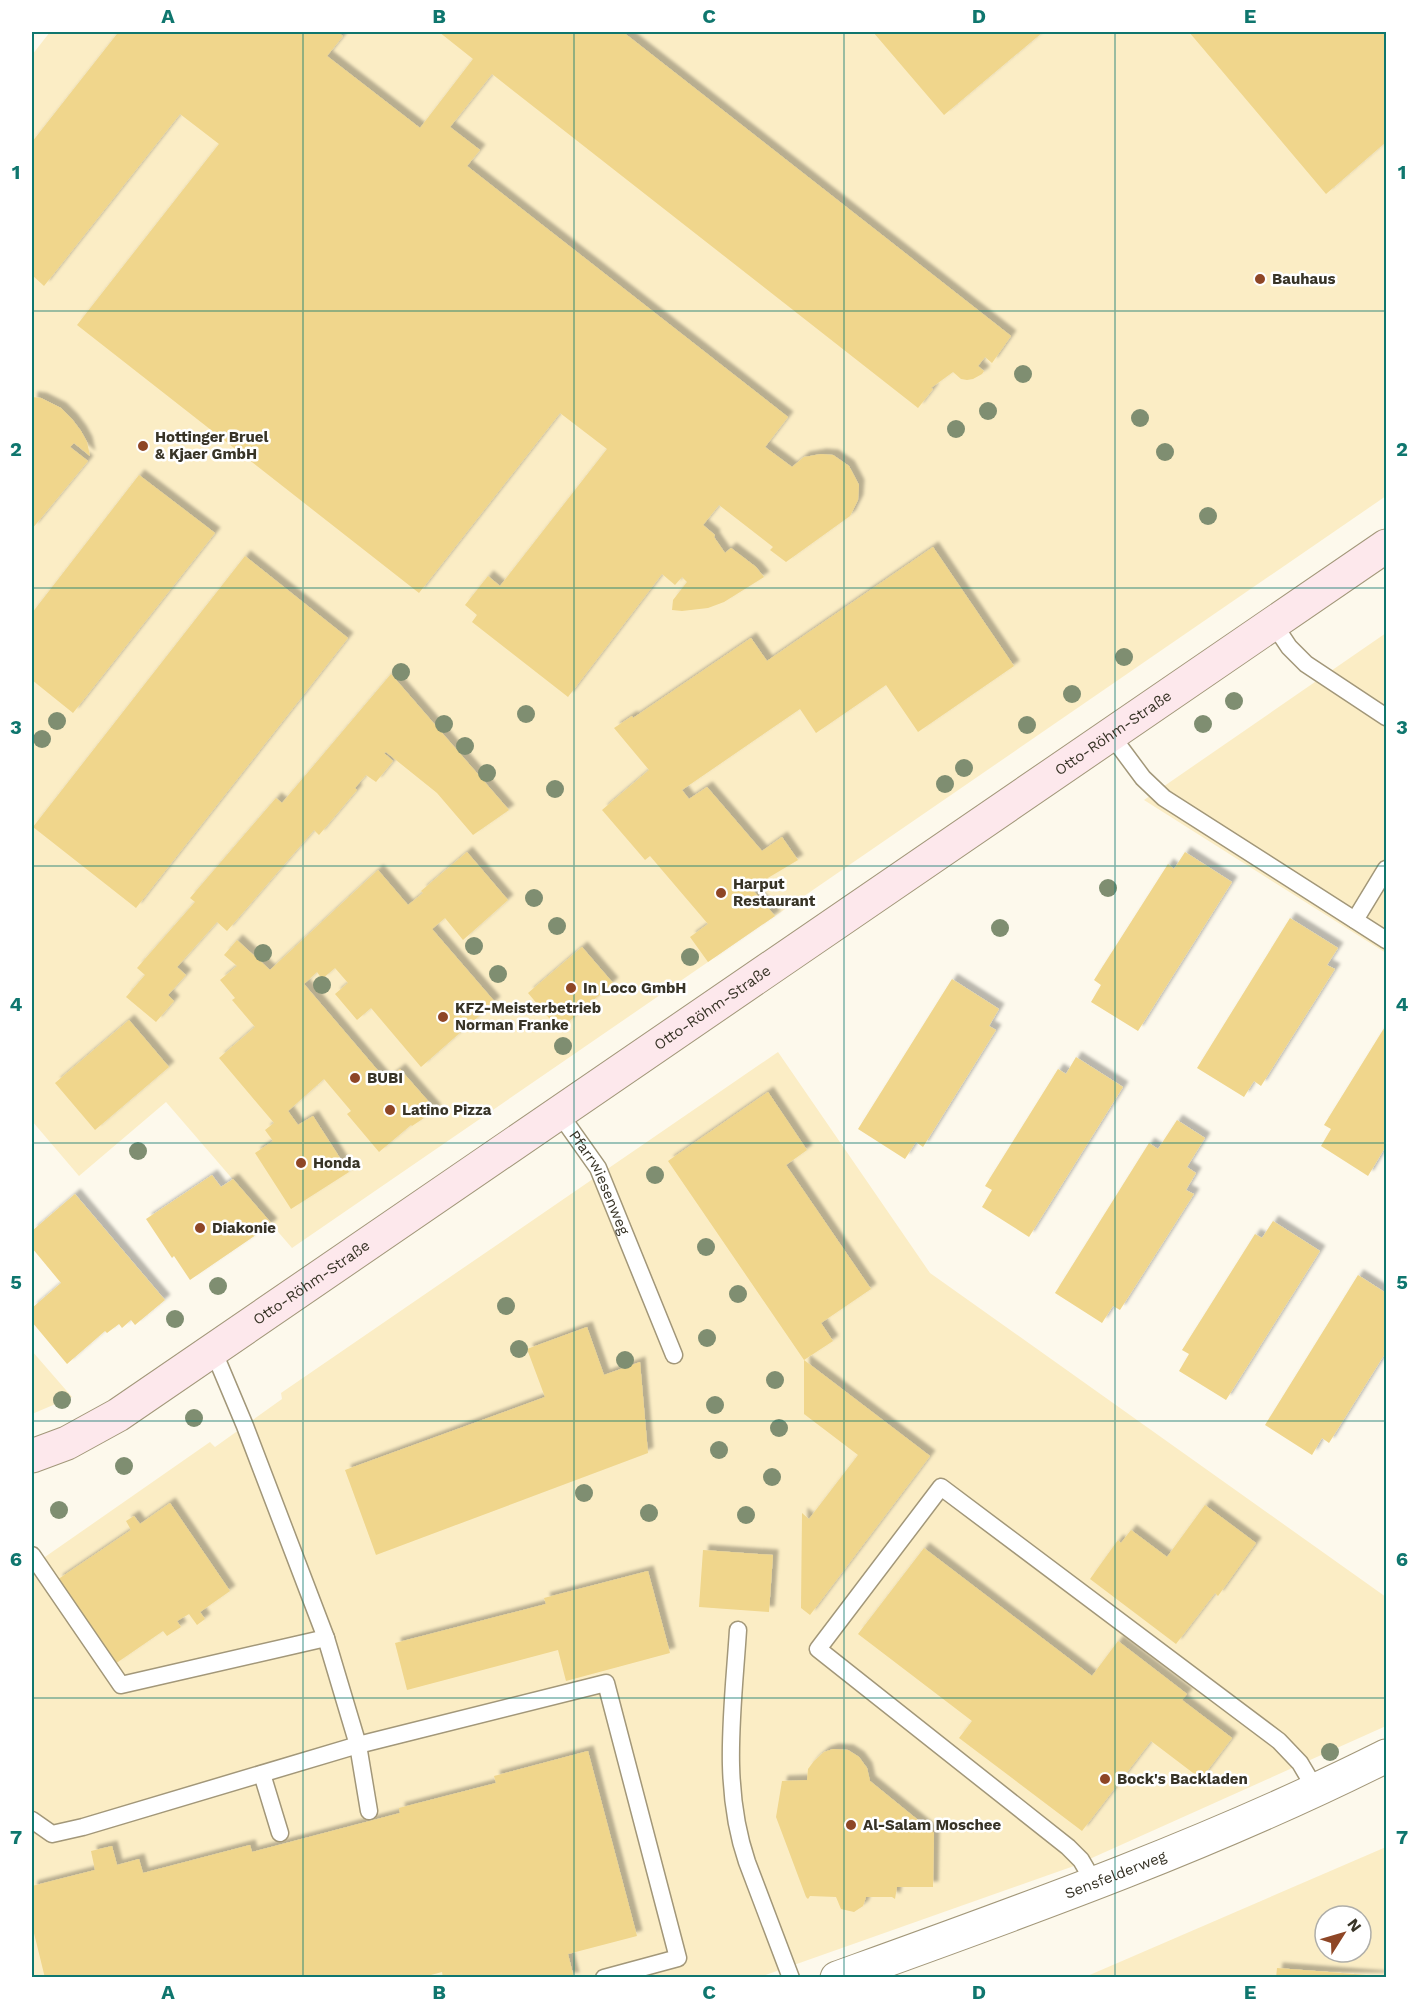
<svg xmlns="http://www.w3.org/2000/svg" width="1418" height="2009" font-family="'Work Sans',sans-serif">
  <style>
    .built { fill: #fbedc5; fill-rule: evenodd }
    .building { fill: #f0d68c; filter: url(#shadow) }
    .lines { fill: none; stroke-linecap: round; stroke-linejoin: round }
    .lane-casing { stroke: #a29779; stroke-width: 19 }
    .street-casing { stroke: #a29779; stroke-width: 35 }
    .secondary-casing { stroke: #a29779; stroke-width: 35 }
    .lane { stroke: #fff; stroke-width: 16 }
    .street { stroke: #fff; stroke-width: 33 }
    .secondary { stroke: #fde8ec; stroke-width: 33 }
    .tree { fill: #7f8e71 }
    .grid { fill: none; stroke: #0f766e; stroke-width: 1.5; stroke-opacity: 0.55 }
    .poi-dot { fill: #8e4626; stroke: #fff; stroke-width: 2 }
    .labels { text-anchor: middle; stroke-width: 5; stroke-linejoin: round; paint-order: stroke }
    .poi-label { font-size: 15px; font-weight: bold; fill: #383427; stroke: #fff; text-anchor: start }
    .street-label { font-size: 15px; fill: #383427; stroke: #fff }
    .neatline { fill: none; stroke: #0f766e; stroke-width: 2 }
    .grid-label { font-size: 20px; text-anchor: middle; font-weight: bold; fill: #0f766e }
  </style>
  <defs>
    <filter id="shadow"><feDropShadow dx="5.5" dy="-5.5" stdDeviation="1.5" flood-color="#0004"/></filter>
  </defs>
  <rect width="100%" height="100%" fill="#fdf9ec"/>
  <!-- built -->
  <path class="built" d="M50,32H1386V496L292,1248L166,1102L79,1176L32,1121V55Z
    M1386,633V953L1144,800Z
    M778,1052L930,1273L1386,1597V1726L1074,1866L760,1977H32V1566L210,1442L215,1447L282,1399L281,1393Z
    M32,1351L72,1397L32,1414Z
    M1386,1847V1977H1085ZM1325,1916H1361V1952H1325Z"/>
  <!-- building -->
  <path class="building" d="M114,32H337L343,36L327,56L420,128L473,59L439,32H623L1011,336L992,363L985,357L978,366L984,371L982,374L973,379L967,380L961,379L953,372L931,388L933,389L918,408L492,74L450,127L480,150L467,166L788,417L765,447L792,467L804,457L810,456L821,454L833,455L849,466L859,485L858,500L850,516L786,562L770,550L773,547L719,505L703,525L715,535L714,537L725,553L731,548L756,567L764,577L724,602L708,608L682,611L672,610L673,600L687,582L682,577L675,585L662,574L568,697L472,622L477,615L465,605L488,576L500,586L607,449L560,413L419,593L77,325L219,144L180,114L44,286L32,275V142L117,34Z
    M873,32H1043L944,115Z
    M1189,32H1386V142L1326,194Z
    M32,397L41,398L61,408L72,419L81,431L87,442L90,456L74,443L70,447L88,461L32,529Z
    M139,475L215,533L73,713L32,680V613Z
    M933,547L1014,666L918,732L886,685L816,733L800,709L682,790L689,799L707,787L762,851L782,837L798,860L751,888L775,916L708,962L690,937L708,924L650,856L645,860L602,810L649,770L614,728L632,716L633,718L751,638L767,661Z
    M245,556L348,638L136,908L33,827Z
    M391,674L509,810L473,835L437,793L386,752L384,753L393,761L376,782L366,775L355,788L357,790L319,835L314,830L227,931L217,922L177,967L186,975L168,995L174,1001L156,1022L126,997L145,975L137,968L195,902L190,898L276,798L282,803Z
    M467,852L508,900L463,940L445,918L432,929L495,1002L421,1067L371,1008L357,1020L335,994L348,983L335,968L322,979L317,972L304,984L386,1080L400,1069L436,1110L412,1126L411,1125L379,1152L347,1114L351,1111L324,1079L288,1111L298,1125L313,1116L349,1172L291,1209L255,1153L273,1141L265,1130L274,1123L219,1058L255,1027L232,1000L235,998L220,980L237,966L224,955L237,940L270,970L378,870L408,905L423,893L421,891Z
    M1185,852L1232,882L1138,1031L1091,1002L1101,985L1094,980L1168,864L1174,869Z
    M1290,918L1338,948L1327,965L1335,969L1261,1086L1254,1081L1244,1097L1197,1068Z
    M582,947L613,983L559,1030L528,993Z
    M952,979L999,1009L989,1026L996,1030L923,1147L916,1142L905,1159L858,1129Z
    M129,1020L169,1067L95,1130L55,1083Z
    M1386,1025V1146L1368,1176L1321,1146L1331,1129L1324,1125Z
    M1076,1057L1123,1087L1029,1237L982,1207L992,1190L985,1186L1058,1069L1066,1074Z
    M768,1092L807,1150L786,1165L871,1289L821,1323L833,1341L804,1360L668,1161Z
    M1177,1120L1205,1138L1187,1167L1196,1173L1186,1190L1194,1194L1120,1310L1113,1306L1102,1323L1055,1293L1149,1143L1158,1149Z
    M212,1175L221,1187L233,1179L272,1224L190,1280L174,1256L172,1258L146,1219Z
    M75,1194L165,1300L135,1325L131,1320L122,1328L119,1324L107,1333L105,1331L67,1364L32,1322V1308L61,1283L32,1248V1231Z
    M1273,1221L1320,1251L1226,1400L1179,1371L1189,1354L1182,1350L1255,1234L1262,1238Z
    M1358,1275L1386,1293V1352L1329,1443L1322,1438L1312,1455L1265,1425Z
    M587,1327L604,1375L640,1362L648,1453L376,1555L345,1470L545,1397L527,1349Z
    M804,1360L930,1456L810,1615L801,1608L802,1513L809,1519L858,1455L804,1414Z
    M170,1503L230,1591L200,1612L205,1619L197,1625L189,1614L177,1621L181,1627L167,1636L163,1631L115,1664L57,1580L131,1530L126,1521L134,1516L140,1524Z
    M1205,1505L1256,1543L1218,1596L1215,1593L1176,1644L1090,1579L1118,1540L1121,1543L1131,1530L1167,1557Z
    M924,1548L1092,1676L1118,1641L1187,1694L1182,1700L1232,1738L1201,1779L1151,1741L1082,1831L959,1738L972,1721L858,1634Z
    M703,1550L773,1555L769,1612L699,1607Z
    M648,1571L670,1653L566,1681L558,1650L407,1690L395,1643L546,1604L544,1598Z
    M833,1749L848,1750L859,1757L867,1768L870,1781L934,1833L933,1887H897L895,1899L892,1897H866L863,1906L854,1912L841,1909L836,1897L810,1896L808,1899L806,1897L776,1817L782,1781L807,1780L808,1769L814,1761L824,1752Z
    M588,1751L637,1936L568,1954L574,1978H465L464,1975L443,1978L442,1972L420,1978H45L32,1925V1886L95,1870L91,1851L112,1846L117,1865L139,1859L143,1873L250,1845L252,1852L400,1813L399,1808L496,1783L494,1776Z
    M1277,1968L1380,1976V1978H1276Z"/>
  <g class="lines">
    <!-- lane casing -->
    <g class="lane-casing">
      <g id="lane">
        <path d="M1273,623L1289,647L1306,664L1386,717"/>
        <path d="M1111,735L1143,778L1164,798L1386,940"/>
        <path d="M1355,920L1386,869"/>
        <path id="s1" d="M559,1113L598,1168L674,1355"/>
        <path d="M213,1350L245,1426L326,1638L358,1745L369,1811"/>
        <path d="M32,1555L121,1685L326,1638"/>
        <path d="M738,1630C733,1709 721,1786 747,1862L791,1978"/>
        <path d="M262,1774L280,1833"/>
        <path d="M32,1820L52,1834L83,1827L358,1745L606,1683L678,1958L604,1978"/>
        <path d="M1095,1884L1081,1860L1068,1847L818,1649L941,1487L1279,1741L1300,1763L1316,1790"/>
      </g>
    </g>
    <!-- street casing -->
    <g class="street-casing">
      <g id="street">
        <path id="s2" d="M837,1978C1023,1911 1209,1845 1386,1756"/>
      </g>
    </g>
    <!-- secondary casing -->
    <g class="secondary-casing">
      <g id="secondary">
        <path id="s3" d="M32,1456L67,1443L118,1415L1386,546"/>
      </g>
    </g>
    <!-- lane -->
    <use href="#lane" class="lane"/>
    <!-- street -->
    <use href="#street" class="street"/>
    <!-- secondary -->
    <use href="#secondary" class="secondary"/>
  </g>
  <!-- trees -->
  <g class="tree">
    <circle cx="1023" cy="374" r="9"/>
    <circle cx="988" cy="411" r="9"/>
    <circle cx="1140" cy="418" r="9"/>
    <circle cx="956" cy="429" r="9"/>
    <circle cx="1165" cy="452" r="9"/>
    <circle cx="1208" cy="516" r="9"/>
    <circle cx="1124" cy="657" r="9"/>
    <circle cx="401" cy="672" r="9"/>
    <circle cx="1072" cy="694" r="9"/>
    <circle cx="1234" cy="701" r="9"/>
    <circle cx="526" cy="714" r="9"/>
    <circle cx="57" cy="721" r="9"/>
    <circle cx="444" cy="724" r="9"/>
    <circle cx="1203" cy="724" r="9"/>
    <circle cx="1027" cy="725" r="9"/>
    <circle cx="42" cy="739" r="9"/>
    <circle cx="465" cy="746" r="9"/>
    <circle cx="964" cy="768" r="9"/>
    <circle cx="487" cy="773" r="9"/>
    <circle cx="945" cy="784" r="9"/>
    <circle cx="555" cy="789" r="9"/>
    <circle cx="1108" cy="888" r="9"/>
    <circle cx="534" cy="898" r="9"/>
    <circle cx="557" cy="926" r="9"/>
    <circle cx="1000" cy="928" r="9"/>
    <circle cx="474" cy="946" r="9"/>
    <circle cx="263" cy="953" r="9"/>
    <circle cx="690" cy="957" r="9"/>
    <circle cx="498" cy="974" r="9"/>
    <circle cx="322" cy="985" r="9"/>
    <circle cx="563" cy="1046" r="9"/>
    <circle cx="138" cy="1151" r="9"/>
    <circle cx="655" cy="1175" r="9"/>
    <circle cx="706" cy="1247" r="9"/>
    <circle cx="218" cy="1286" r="9"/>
    <circle cx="738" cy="1294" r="9"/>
    <circle cx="506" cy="1306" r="9"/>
    <circle cx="175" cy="1319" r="9"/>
    <circle cx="707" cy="1338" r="9"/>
    <circle cx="519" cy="1349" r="9"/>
    <circle cx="625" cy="1360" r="9"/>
    <circle cx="775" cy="1380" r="9"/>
    <circle cx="62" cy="1400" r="9"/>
    <circle cx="715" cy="1405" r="9"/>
    <circle cx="194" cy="1418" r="9"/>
    <circle cx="779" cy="1428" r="9"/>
    <circle cx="719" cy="1450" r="9"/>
    <circle cx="124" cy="1466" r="9"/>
    <circle cx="772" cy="1477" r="9"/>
    <circle cx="584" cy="1493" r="9"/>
    <circle cx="59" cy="1510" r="9"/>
    <circle cx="649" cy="1513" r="9"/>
    <circle cx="746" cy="1515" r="9"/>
    <circle cx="1330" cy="1752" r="9"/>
  </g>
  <!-- grid -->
  <path class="grid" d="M303,32V1978M574,32V1978M844,32V1978M1115,32V1978M32,311H1386M32,588H1386M32,866H1386M32,1143H1386M32,1421H1386M32,1698H1386"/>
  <!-- markers -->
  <g class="poi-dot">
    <circle cx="1260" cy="279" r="6"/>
    <circle cx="143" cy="446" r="6"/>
    <circle cx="721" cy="893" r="6"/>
    <circle cx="571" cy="988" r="6"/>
    <circle cx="443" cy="1017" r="6"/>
    <circle cx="355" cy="1078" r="6"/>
    <circle cx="390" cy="1110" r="6"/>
    <circle cx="301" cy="1163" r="6"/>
    <circle cx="200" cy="1228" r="6"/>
    <circle cx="1105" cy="1779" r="6"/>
    <circle cx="851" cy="1825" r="6"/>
  </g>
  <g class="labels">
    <!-- poi labels -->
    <g class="poi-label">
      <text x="1272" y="284">Bauhaus</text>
      <text x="155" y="442">Hottinger Bruel<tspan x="155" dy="17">&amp; Kjaer GmbH</tspan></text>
      <text x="733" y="889">Harput<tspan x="733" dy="17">Restaurant</tspan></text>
      <text x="583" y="993">In Loco GmbH</text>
      <text x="455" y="1013">KFZ-Meisterbetrieb<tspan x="455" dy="17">Norman Franke</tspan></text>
      <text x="367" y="1083">BUBI</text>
      <text x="402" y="1115">Latino Pizza</text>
      <text x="313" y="1168">Honda</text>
      <text x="212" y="1233">Diakonie</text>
      <text x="1117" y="1784">Bock's Backladen</text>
      <text x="863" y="1830">Al-Salam Moschee</text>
    </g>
    <!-- street labels -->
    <g class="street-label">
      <text dy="5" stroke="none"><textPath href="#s3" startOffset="1302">Otto-Röhm-Straße</textPath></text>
      <text dy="5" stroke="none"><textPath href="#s3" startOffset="816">Otto-Röhm-Straße</textPath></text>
      <text dy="5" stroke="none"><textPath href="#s1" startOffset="81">Pfarrwiesenweg</textPath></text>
      <text dy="5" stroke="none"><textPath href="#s3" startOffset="330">Otto-Röhm-Straße</textPath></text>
      <text dy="5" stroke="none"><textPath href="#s2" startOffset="297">Sensfelderweg</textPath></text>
    </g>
  </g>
  <!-- border -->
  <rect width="1418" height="2009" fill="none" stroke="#ffffff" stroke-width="66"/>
  <!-- north arrow -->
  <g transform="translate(1343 1934) rotate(53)"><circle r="28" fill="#ffffff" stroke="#afaea9" stroke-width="1.5"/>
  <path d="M0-4.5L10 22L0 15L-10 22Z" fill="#8e4626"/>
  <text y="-9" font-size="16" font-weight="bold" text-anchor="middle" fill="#383427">N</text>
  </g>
  <rect x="33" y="33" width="1352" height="1943" class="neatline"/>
  <g class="grid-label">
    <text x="168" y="23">A</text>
    <text x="439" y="23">B</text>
    <text x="709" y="23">C</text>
    <text x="979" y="23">D</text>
    <text x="1250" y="23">E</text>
    <text x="16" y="179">1</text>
    <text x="1402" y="179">1</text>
    <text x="16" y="456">2</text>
    <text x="1402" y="456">2</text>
    <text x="16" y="734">3</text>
    <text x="1402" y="734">3</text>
    <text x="16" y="1011">4</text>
    <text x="1402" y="1011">4</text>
    <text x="16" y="1289">5</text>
    <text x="1402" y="1289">5</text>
    <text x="16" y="1566">6</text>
    <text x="1402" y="1566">6</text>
    <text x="16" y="1844">7</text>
    <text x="1402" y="1844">7</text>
    <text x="168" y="1999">A</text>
    <text x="439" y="1999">B</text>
    <text x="709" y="1999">C</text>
    <text x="979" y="1999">D</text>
    <text x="1250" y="1999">E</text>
  </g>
</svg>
